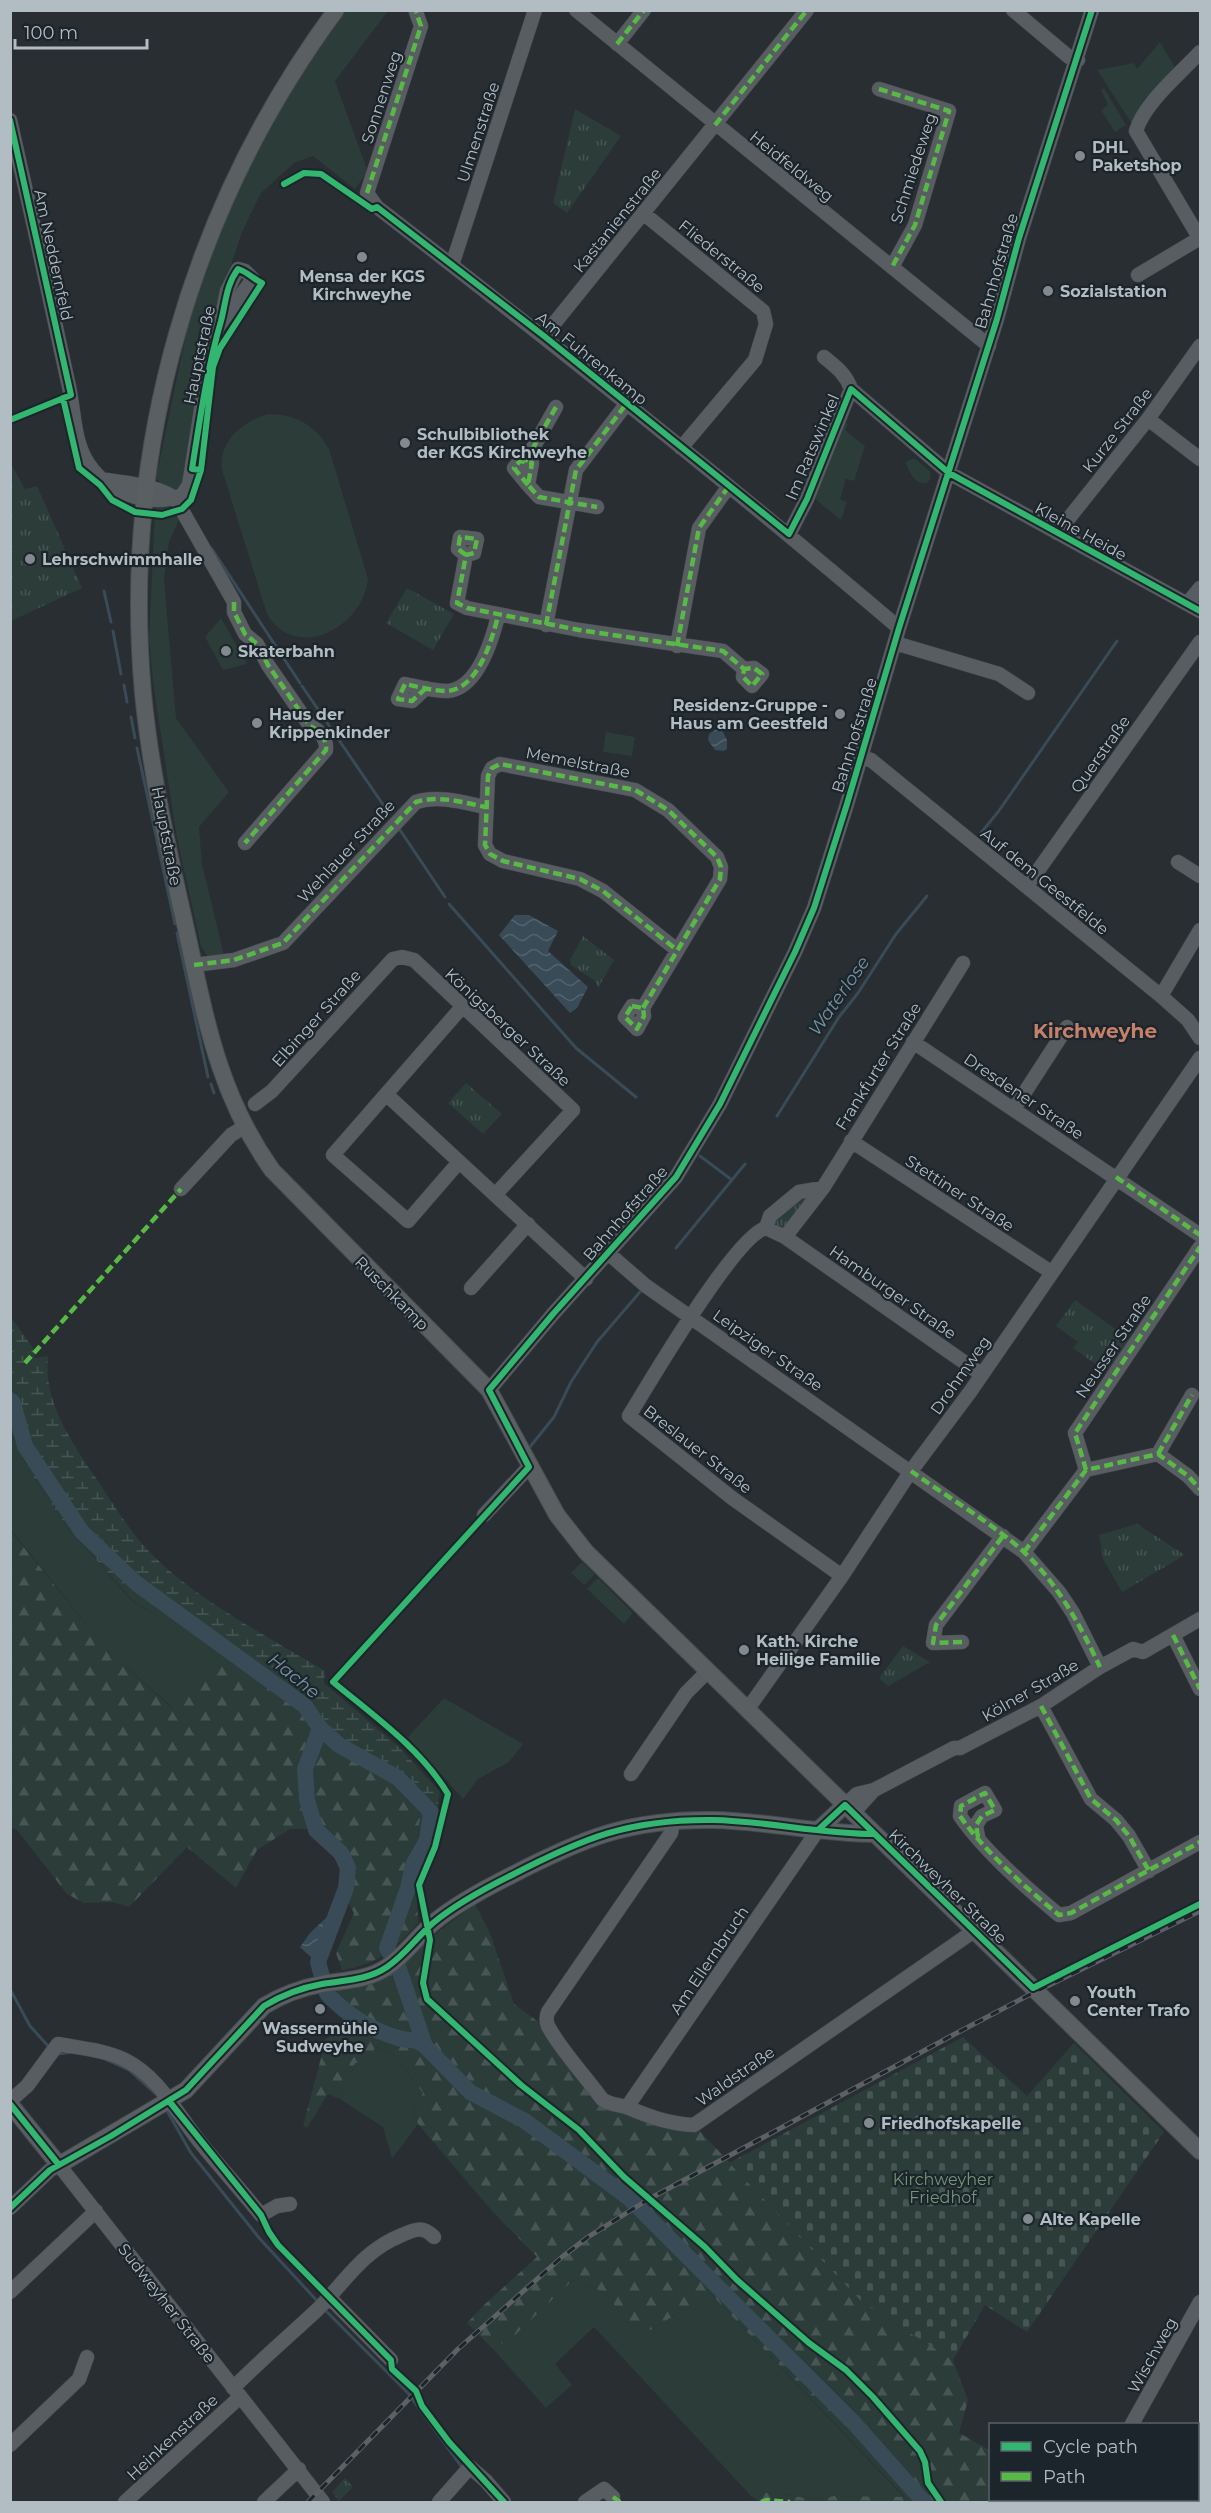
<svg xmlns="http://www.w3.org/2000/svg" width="1211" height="2513" font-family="Montserrat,sans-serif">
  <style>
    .grass { fill: #2b3c39 }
    .forest { fill: url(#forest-firs) }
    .wetland { fill: url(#wetland-marsh) }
    .cemetery { fill: url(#cemetery-stones) }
    .park { fill: url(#park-tufts) }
    .water { fill: url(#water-waves) }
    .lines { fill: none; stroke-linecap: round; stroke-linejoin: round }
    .stream { stroke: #384b57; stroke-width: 3 }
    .river { stroke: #384b57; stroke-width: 16 }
    .minor-casing { stroke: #464a4d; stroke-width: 15 }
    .major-casing { stroke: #454b4f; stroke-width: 18 }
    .minor { stroke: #575d61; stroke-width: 14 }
    .major { stroke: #5a5f62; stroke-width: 16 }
    .rail-casing { stroke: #5c6164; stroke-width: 5 }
    .rail { stroke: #1c252b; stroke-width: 3; stroke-dasharray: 9; stroke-linecap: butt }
    .quiet { stroke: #58b947; stroke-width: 4.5; stroke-dasharray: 9 4.5; stroke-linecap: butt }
    .cycleway-casing { stroke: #1c252b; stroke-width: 10 }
    .cycleway { stroke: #33b770; stroke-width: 6 }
    .poi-dot { fill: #828a90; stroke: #1c252b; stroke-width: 2 }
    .labels { text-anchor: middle; stroke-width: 4.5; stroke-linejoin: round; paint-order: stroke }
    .street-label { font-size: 16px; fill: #b2bcc3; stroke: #1c252b }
    .poi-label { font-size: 16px; font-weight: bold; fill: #b2bcc3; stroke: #1c252b; text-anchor: start }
    .park-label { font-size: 16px; fill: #739674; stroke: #1c252b }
    .water-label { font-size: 18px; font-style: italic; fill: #7692a3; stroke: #1c252b }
    .quarter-label { font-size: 20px; font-weight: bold; fill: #c5806a; stroke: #1c252b }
  </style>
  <defs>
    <pattern id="forest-firs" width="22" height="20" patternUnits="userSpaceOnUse" patternTransform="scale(1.5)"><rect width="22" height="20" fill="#2b3c39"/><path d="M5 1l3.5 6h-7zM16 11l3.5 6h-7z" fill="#475654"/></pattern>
    <pattern id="wetland-marsh" width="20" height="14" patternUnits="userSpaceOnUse" patternTransform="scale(1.5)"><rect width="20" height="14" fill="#2b3c39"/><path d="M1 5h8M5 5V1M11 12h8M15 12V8" fill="none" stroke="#475654"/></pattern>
    <pattern id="cemetery-stones" width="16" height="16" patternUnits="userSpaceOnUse" patternTransform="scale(1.5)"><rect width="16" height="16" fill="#2b3c39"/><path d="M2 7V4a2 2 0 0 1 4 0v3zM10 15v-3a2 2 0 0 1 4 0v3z" fill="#475654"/></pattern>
    <pattern id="park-tufts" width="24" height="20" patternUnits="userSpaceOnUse" patternTransform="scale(1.5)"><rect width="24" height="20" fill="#2b3c39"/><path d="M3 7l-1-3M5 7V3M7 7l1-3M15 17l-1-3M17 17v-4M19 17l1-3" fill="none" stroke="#475654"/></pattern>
    <pattern id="water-waves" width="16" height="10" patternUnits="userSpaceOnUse" patternTransform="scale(1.5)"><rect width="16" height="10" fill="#384b57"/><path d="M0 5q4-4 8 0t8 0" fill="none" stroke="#52636e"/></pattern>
  </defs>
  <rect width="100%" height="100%" fill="#282e32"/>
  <!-- grass -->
  <path class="grass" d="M346,11H388L335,81L368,172L355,189L313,156L294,163L261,193L242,232L211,325L183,485L175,489L164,488L156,478L189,320L224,222L245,177L294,84Z
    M1160,42L1176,69L1134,127L1097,70L1134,63L1137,69Z
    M1104,88L1126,125L1115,132L1101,110L1108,105L1101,90Z
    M268,414C295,414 316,425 329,449L368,579C363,628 296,663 267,614L222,470C218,441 243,421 268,414Z
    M843,421L848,424L845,430L865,446L854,481L846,479L840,499L847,502L841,520L814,498Z
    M914,458L930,471L931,478L927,483C914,485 910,472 905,462Z
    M162,505L169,506L179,520L169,542L164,580L176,718L229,792L199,827L202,864L224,955L208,957L201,946L177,839L154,690L149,639L155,509Z
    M221,618L247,664L223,670L205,637Z
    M606,732L635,737L632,756L603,752Z
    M10,1431L30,1472L67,1527L132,1601L221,1654L173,1708L107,1650L11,1530Z
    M582,1562L595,1574L584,1585L571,1573Z
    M598,1578L633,1613L624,1624L587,1589Z
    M444,1698L523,1744L509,1762L478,1779L463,1799L408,1737Z
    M374,2047L393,2053L423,2093L413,2108L418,2124L392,2159L383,2127L340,2099L355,2063Z
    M573,2280L606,2293L626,2322L651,2330L710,2293L905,2498L834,2496L817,2500L783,2494L751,2496L594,2327L555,2364L572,2385L546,2408L493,2349L514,2336Z"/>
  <!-- forest -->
  <path class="forest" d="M10,1530L107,1650L172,1708L221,1654L285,1695L338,1746L397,1780L416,1799L420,1820L416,1846L433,1835L416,1884L418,1923C392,1952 380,1963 342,1970L336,1953L354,1913L346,1899L351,1863L340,1845L311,1829H290L257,1850L236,1888L187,1847L129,1907L112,1902L84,1903L67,1894L17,1830L11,1827Z
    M475,1904L490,1933L514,2004L544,2026L601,2101L696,2127L863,2303L953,2360L968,2400L959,2433L990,2450V2500H1029L1034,2502H760L751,2496L770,2492L817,2500L834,2496L905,2497L710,2293L651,2330L626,2322L606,2293L573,2280L514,2336L493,2349L467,2323L484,2305L537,2257L492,2211L418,2124L413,2108L423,2093L393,2053L375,2047L369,2063H355L340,2099L328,2094L307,2128L303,2126L326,2039L339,2029L347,2008L331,1990C380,1989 396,1968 431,1938C445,1926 461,1915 475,1904Z"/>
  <!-- wetland -->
  <path class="wetland" d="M11,1317L33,1348L35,1358L48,1356C44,1398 65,1431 87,1465C107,1493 124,1525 148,1550C191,1597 270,1638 325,1671L324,1683L399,1747L440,1792L433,1835L416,1846L420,1820L416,1799L397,1780L338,1746L285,1695L133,1601L67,1527L30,1472L11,1431Z"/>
  <!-- cemetery -->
  <path class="cemetery" d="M963,2037L1027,2096L1074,2043L1164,2132L1027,2332L985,2305L953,2360L863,2303L729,2163Z"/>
  <!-- park -->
  <path class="park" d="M575,109L621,136L567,213L553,203Z
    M10,462L25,489L37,486L82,588L11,621Z
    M407,588L454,614L433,650L386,623Z
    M583,936L614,960L598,988L595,981L571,965L570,960Z
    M466,1083L502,1114L483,1134L448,1103Z
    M818,1192L785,1233L769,1225L801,1194Z
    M1075,1300L1131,1340L1108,1373L1073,1348L1078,1342L1056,1326Z
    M1137,1524L1185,1555L1122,1592L1103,1559L1099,1535Z
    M903,1646L930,1662L888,1686L879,1678Z
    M345,2478L353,2487L339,2501L332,2492Z"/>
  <!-- water -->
  <path class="water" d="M715,730H722L727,740V749L724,751L715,750L708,740L709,734Z
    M515,915H529L558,931L548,951L588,987L577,1008L570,1013L499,935Z
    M328,1916L336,1922L328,1956L322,1963L313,1959L300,1947L310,1933Z"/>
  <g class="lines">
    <!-- stream -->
    <path class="stream" d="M212,549L300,683
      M104,591L111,622
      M113,631L121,674
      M124,685L127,702
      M302,686L384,806
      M131,717L135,738
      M137,748L175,924
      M398,827L445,897
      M980,834L998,812L1117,641
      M449,904L576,1048L636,1097
      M177,933L208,1077
      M211,1084L214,1093
      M777,1116L839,1017L858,993L896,934L927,896
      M700,1156L732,1180
      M676,1248L745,1164
      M529,1448L554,1417L571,1382L597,1342L640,1292
      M10,1989L30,2026L49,2047
      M58,2054L72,2052
      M107,2060L129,2070L158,2096
      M166,2109L191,2153L260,2239L319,2303
      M323,2308L408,2393L464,2470"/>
    <!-- river -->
    <path class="river" d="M10,1400L13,1403L25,1446L82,1532L136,1583L305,1706L320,1728L339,1745L398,1778L431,1812L427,1840L413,1865L408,1888L387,1948L399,1969L425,2046L470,2092L525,2121L629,2198L854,2423L924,2502
      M320,1728L305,1769L307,1800L316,1830L341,1853L348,1868L346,1888L318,1962L326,1991L328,1995C349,2016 369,2029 398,2038C410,2042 414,2037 425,2046"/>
    <!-- minor casing -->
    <g class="minor-casing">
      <path id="minor" d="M576,10L989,346
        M1013,10L1069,57L1078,60
        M416,12L421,26L367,193L377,207C554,344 729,483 899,628
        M617,44L644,10
        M1200,52C1180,74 1144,103 1136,131L1200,239
        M879,89L949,111L915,225L892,267
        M10,120C30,207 49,295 68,382C74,406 73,436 85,458C103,491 147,509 182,495L189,485L205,385L217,328L253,279L245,271L238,269L227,291L221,322
        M643,213L763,311L766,324L755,360L681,448
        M452,265L535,10
        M1138,275L1200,238
        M544,336L807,10
        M824,357C836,367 846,374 851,389
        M1148,419L1200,459
        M525,462L556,407
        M107,480C131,484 154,485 175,498L234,602V612L245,634L257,644L268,665L310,726C320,730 327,739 326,750L245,843
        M528,485L514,468L520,461L532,463L528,485L539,497L597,507
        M1057,533L1148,419L1200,346
        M789,534L807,499L851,389L949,473L1200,611
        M466,555L458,549L460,537L477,539L474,553L466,555L457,603L467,608L579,630L723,651L744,669L743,677L752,686L762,674L754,668L744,669
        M1187,604L1200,588
        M546,625L576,470L627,403
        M895,643L999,674L1028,693
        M677,646L699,528L729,486
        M426,688L412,701L398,699L405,684C419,687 434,691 448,691C478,688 492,640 498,616
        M862,757L871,760L1161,996L1188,1020L1200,1038
        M1178,862L1200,876
        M1027,886L1200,642
        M194,965L234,960L283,943L416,802C438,795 462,802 485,807
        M1161,996L1200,930
        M632,1006L643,1008L644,1016L637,1029L625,1017Z
        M643,1008L720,879L721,867L717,857L668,810L635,790L500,764L492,768L488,776L485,845L490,854L503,861L580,879L603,891L677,950
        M913,1042L1200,1235
        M387,1095L586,1279
        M255,1104L272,1091L393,959L402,957L414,960L573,1110L495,1195
        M1014,1109L1067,1027
        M851,1141L1051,1272
        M459,1162L408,1221L333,1155L462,1007
        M181,1189L231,1135L244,1127
        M766,1228L770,1216L799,1192L823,1188
        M785,1237L823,1188L963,963
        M608,1253L646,1286L1024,1552L1059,1592L1073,1613L1100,1667
        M471,1288L528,1224
        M489,1390L553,1314L676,1177L720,1104L795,952L814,908L847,804L899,628L997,319L1019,238L1092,10
        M1158,1454L1192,1395
        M1086,1470L1075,1433L1200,1247
        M484,1515L529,1467
        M1024,1552L1086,1470L1158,1454L1188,1476L1200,1489
        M842,1576L732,1498L629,1416C649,1383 736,1235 766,1228L785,1237L981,1374
        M1173,1635L1200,1689
        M962,1642L933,1643L936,1625L1003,1536
        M1041,1706L1091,1799L1116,1820L1129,1836L1149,1871
        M747,1710L842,1576L911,1471L970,1392L1200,1058
        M631,1774L686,1693L707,1672
        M845,1805L857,1794L874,1790L954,1748H960L1041,1706L1100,1667L1133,1649L1143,1652L1200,1619
        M853,1813L874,1790
        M673,1821L671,1833L548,2012C546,2017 546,2021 548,2026C560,2049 586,2077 602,2099C611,2106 619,2104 629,2108C650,2117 670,2124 694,2125L974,1931
        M978,1837L976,1825L982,1816L995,1810L985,1793L961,1806L960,1816C985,1852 1025,1887 1059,1915L1071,1913L1200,1842
        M10,2101L27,2086L58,2044C79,2048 105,2050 125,2060C159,2077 176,2112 199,2141C219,2166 241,2190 261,2215L277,2206L290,2204
        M627,2107L818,1830
        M10,2208L50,2170L59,2165L323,2502
        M10,2292L96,2211
        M329,2297L391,2360
        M233,2388C260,2361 289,2336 317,2310C346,2281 362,2251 402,2235C415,2229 423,2226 434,2237
        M1132,2424L1200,2302
        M10,2445L79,2379L87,2357
        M1198,2468L1200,2465
        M125,2502L240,2397
        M264,2502L299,2469
        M439,2502L470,2467L486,2481L504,2502
        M585,2502L604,2489L613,2497"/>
    </g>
    <!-- major casing -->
    <g class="major-casing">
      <path id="major" d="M336,10C191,206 121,451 143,693C150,767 166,840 182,911C204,1007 214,1088 272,1170L489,1390L557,1515L586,1552L1200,2151
        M818,1830L845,1805
        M10,2104L59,2165L186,2090L264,2006C282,1995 300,1988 322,1984C345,1980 368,1980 387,1967C405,1955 417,1937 433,1923C456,1904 484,1889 510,1876C583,1838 629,1819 713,1820C767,1821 820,1834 875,1834"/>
    </g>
    <!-- minor -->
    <use href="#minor" class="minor"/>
    <!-- major -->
    <use href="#major" class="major"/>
    <!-- rail casing -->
    <g class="rail-casing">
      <path id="rail" d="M308,2502L458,2349L562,2257L588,2237L649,2199L953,2035L1027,1996L1200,1911"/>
    </g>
    <!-- rail -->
    <use href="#rail" class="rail"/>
    <!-- quiet -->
    <path class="quiet" d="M617,44L644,10
      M879,89L949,111L915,225L892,267
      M715,125L807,10
      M367,193L421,26L416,12
      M525,462L556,407
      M528,485L514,468L520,461L532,463L528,485L539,497L597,507
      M466,555L458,549L460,537L477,539L474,553L466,555L457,603L467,608L579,630L723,651L744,669L743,677L752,686L762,674L754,668L744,669
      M234,602V612L245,634L257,644L268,665L310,726C320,730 327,739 326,750L245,843
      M546,625L576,470L627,403
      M677,646L699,528L729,486
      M426,688L412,701L398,699L405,684C419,687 434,691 448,691C478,688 492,640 498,616
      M194,965L234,960L283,943L416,802C438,795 462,802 485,807
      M632,1006L643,1008L644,1016L637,1029L625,1017Z
      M643,1008L720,879L721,867L717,857L668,810L635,790L500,764L492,768L488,776L485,845L490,854L503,861L580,879L603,891L677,950
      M1116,1177L1200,1235
      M25,1363L181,1189
      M1158,1454L1192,1395
      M1086,1470L1075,1433L1200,1247
      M911,1471C947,1497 992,1523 1024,1552C1058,1584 1080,1625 1100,1667
      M1024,1552L1086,1470L1158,1454L1188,1476L1200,1489
      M1173,1635L1200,1689
      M962,1642L933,1643L936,1625L1003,1536
      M1041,1706L1091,1799L1116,1820L1129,1836L1149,1871
      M978,1837L976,1825L982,1816L995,1810L985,1793L961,1806L960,1816C985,1852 1025,1887 1059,1915L1071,1913L1200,1842
      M613,2497L620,2502
      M1130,2500L1132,2502
      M761,2502L767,2500L790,2502"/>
    <!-- cycleway casing -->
    <g class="cycleway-casing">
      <path id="cycleway" d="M10,120L71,395L10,420
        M284,184L304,173L321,174L372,209L377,207L544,336L789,534L807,499L851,389L949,473L1200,611
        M63,398L79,468L100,485L112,500L135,512L162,515L182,509L191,500L201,470L213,367L220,348L262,283C253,279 248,272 238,269C226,285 226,302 221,321C207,369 200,419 192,469L201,470
        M818,1830L845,1805L1033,1988L1200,1904
        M169,2101L261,2215L269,2232L278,2245L391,2360L392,2369L416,2391L422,2406L449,2442L504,2502
        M10,2104L59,2165
        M10,2208L50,2170L111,2136L186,2090L264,2006C282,1995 300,1988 322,1984C345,1980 368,1980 387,1967C405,1955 417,1937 433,1923C456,1904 484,1889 510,1876C583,1838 629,1819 713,1820C767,1821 820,1834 875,1834
        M941,2502L928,2483L925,2462L920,2451L873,2397L846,2370L809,2343L737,2280L705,2247L624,2177L579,2130L521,2085L427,1999L423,1983L430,1940L419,1885L435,1847L448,1794C421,1749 373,1715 333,1682L529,1467L489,1390L553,1314L676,1177L720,1104L795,952L814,908L847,804L899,628L997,319L1019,238L1092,10"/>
    </g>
    <!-- cycleway -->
    <use href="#cycleway" class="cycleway"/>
  </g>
  <!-- markers -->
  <g class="poi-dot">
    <circle cx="1080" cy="156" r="6"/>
    <circle cx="362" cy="257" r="6"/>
    <circle cx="1048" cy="291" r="6"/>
    <circle cx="405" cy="443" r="6"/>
    <circle cx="30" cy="559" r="6"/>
    <circle cx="226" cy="651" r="6"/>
    <circle cx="840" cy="714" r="6"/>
    <circle cx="257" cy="723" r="6"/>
    <circle cx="744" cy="1650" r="6"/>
    <circle cx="1075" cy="2001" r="6"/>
    <circle cx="320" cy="2009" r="6"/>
    <circle cx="869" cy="2123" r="6"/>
    <circle cx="1028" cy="2219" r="6"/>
  </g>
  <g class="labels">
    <!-- street labels -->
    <g class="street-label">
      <text transform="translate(381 97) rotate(-72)" y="6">Sonnenweg</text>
      <text transform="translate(478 132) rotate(-72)" y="6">Ulmenstraße</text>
      <text transform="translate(792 166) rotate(39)" y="6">Heidfeldweg</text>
      <text transform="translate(913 168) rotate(-72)" y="6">Schmiedeweg</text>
      <text transform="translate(617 220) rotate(-51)" y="6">Kastanienstraße</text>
      <text transform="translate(54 255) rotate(78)" y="6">Am Neddernfeld</text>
      <text transform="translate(722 256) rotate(39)" y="6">Fliederstraße</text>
      <text transform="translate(996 271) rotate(-74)" y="6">Bahnhofstraße</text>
      <text transform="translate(199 355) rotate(-78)" y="6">Hauptstraße</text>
      <text transform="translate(592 358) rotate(39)" y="6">Am Fuhrenkamp</text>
      <text transform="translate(1117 430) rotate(-52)" y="6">Kurze Straße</text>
      <text transform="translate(812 447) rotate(-67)" y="6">Im Ratswinkel</text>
      <text transform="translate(1081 531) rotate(29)" y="6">Kleine Heide</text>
      <text transform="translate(854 735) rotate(-73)" y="6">Bahnhofstraße</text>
      <text transform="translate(1100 754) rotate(-55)" y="6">Querstraße</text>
      <text transform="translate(578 762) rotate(11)" y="6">Memelstraße</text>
      <text transform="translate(167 836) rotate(79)" y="6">Hauptstraße</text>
      <text transform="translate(346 851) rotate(-47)" y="6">Wehlauer Straße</text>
      <text transform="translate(1045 881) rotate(39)" y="6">Auf dem Geestfelde</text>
      <text transform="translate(316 1018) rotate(-48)" y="6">Elbinger Straße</text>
      <text transform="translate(508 1027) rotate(43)" y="6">Königsberger Straße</text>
      <text transform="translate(878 1066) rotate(-58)" y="6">Frankfurter Straße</text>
      <text transform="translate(1024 1096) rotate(34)" y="6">Dresdener Straße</text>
      <text transform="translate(960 1193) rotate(33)" y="6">Stettiner Straße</text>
      <text transform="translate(625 1213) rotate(-49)" y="6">Bahnhofstraße</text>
      <text transform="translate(893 1292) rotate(35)" y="6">Hamburger Straße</text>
      <text transform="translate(392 1293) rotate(45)" y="6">Ruschkamp</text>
      <text transform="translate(1113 1346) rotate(-56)" y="6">Neusser Straße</text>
      <text transform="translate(768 1350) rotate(35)" y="6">Leipziger Straße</text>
      <text transform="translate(960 1375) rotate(-55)" y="6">Drohmweg</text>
      <text transform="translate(698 1449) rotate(38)" y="6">Breslauer Straße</text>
      <text transform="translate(1030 1690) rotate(-30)" y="6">Kölner Straße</text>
      <text transform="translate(948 1886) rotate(44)" y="6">Kirchweyher Straße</text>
      <text transform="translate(709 1960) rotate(-56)" y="6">Am Ellernbruch</text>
      <text transform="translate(735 2076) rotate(-35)" y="6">Waldstraße</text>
      <text transform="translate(167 2303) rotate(52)" y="6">Sudweyher Straße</text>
      <text transform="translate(1152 2355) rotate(-61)" y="6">Wischweg</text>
      <text transform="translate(172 2437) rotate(-43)" y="6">Heinkenstraße</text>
    </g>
    <!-- poi labels -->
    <g class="poi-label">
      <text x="1092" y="153">DHL<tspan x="1092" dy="18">Paketshop</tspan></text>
      <text x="362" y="282" text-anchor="middle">Mensa der KGS<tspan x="362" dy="18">Kirchweyhe</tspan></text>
      <text x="1060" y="297">Sozialstation</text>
      <text x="417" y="440">Schulbibliothek<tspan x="417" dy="18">der KGS Kirchweyhe</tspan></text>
      <text x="42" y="565">Lehrschwimmhalle</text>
      <text x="238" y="657">Skaterbahn</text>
      <text x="828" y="711" text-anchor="end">Residenz-Gruppe -<tspan x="828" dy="18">Haus am Geestfeld</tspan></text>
      <text x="269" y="720">Haus der<tspan x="269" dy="18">Krippenkinder</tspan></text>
      <text x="756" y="1647">Kath. Kirche<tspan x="756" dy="18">Heilige Familie</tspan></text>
      <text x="1087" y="1998">Youth<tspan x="1087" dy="18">Center Trafo</tspan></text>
      <text x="320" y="2034" text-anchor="middle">Wassermühle<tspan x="320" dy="18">Sudweyhe</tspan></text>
      <text x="881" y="2129">Friedhofskapelle</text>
      <text x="1040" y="2225">Alte Kapelle</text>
    </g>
    <!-- park labels -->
    <g class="park-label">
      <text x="943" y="2185">Kirchweyher<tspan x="943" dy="18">Friedhof</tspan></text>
    </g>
    <!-- water labels -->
    <g class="water-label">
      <text transform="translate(839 996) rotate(-55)" y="6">Waterlose</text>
      <text transform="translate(294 1676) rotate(39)" y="6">Hache</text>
    </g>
    <!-- quarter labels -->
    <g class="quarter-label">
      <text x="1095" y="1038">Kirchweyhe</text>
    </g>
  </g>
  <!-- border -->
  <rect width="1211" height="2513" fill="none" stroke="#b2bcc3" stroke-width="24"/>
  <!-- legend -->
  <rect x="989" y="2423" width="210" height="78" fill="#1c252b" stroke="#586168" stroke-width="1.5"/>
  <rect x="1001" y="2442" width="30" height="9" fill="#33b770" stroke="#586168" stroke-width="1.5"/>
  <text x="1043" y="2453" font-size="18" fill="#b2bcc3">Cycle path</text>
  <rect x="1001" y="2472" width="30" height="9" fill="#58b947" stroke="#586168" stroke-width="1.5"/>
  <text x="1043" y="2483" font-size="18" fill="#b2bcc3">Path</text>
  <!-- scale -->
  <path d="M15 39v9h132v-9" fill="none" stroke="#b2bcc3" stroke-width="3"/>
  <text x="24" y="39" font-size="18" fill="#b2bcc3" stroke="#1c252b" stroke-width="4.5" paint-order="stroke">100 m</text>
</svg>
